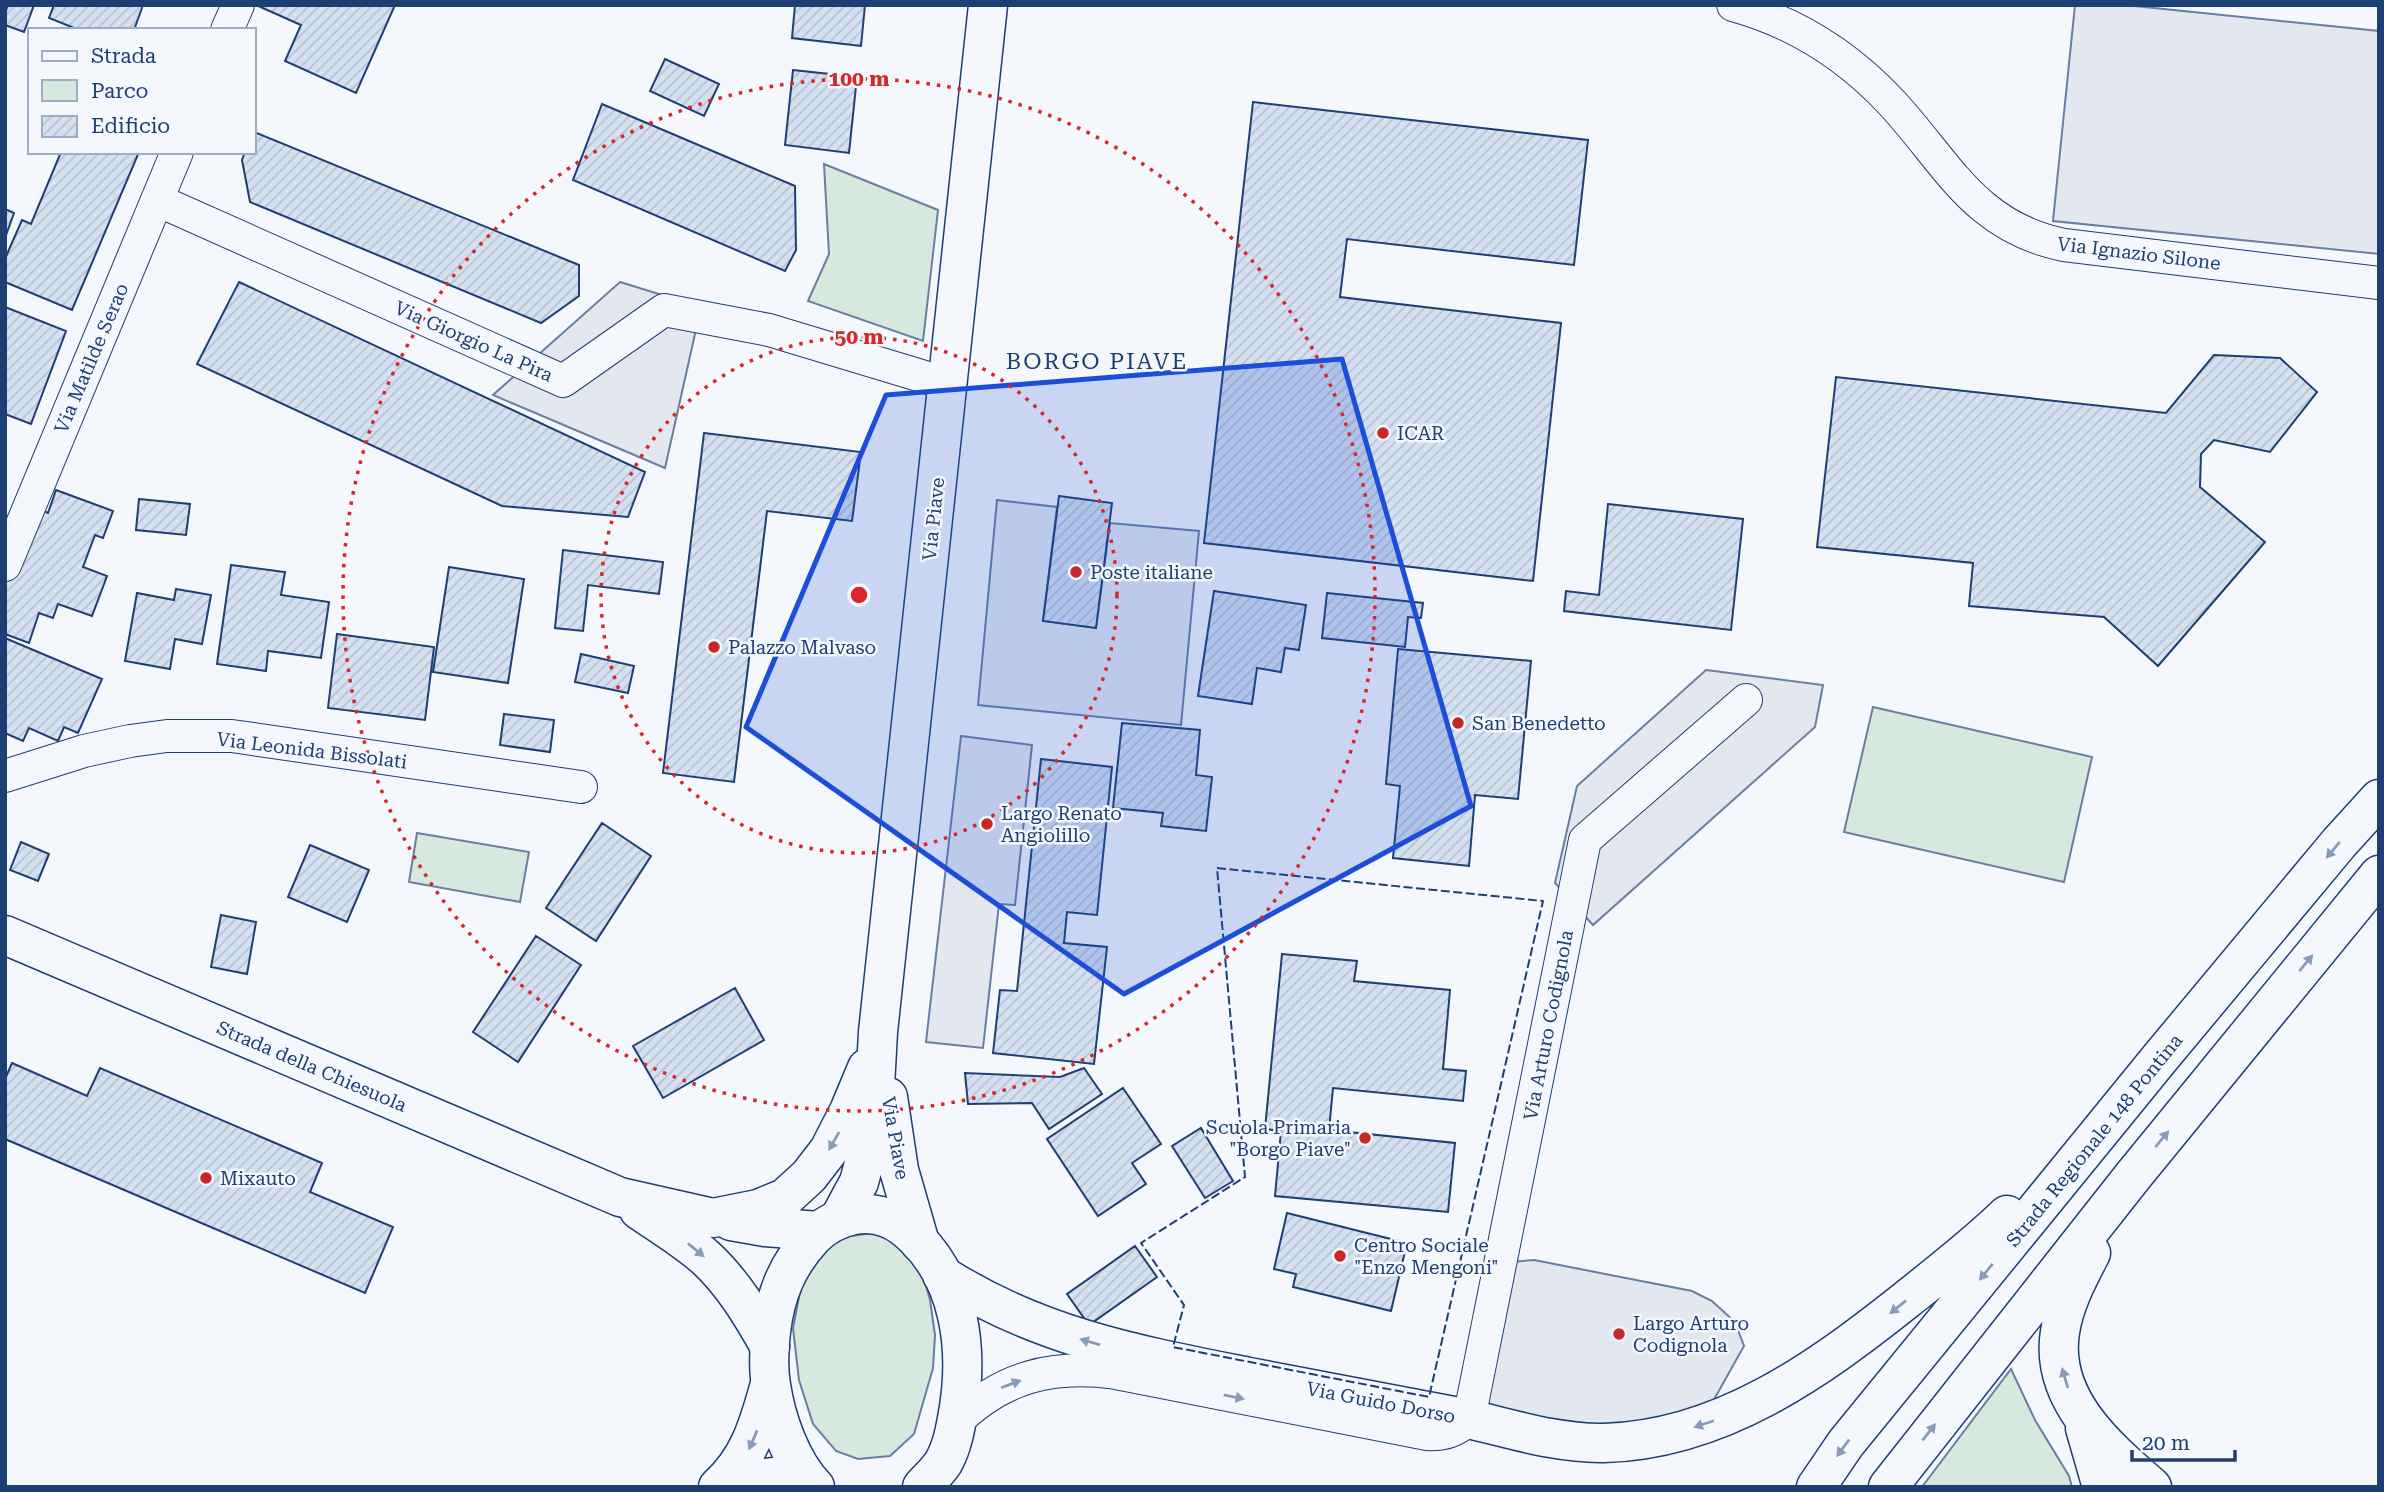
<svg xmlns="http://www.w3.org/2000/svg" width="2384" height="1492" font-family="'Roboto Serif',serif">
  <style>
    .green { fill: #d7e8df; stroke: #687fa3; stroke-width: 2 }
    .parking { fill: #e3e8f0; stroke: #687fa3; stroke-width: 2 }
    .building { fill: url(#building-hatch); stroke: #1d3f73; stroke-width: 2 }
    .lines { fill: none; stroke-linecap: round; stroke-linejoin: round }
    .street-casing { stroke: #1d3f73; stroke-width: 34 }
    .secondary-casing { stroke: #1d3f73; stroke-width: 41 }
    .primary-casing { stroke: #1d3f73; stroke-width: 41 }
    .highway-casing { stroke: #1d3f73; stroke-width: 41 }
    .street { stroke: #f4f7fb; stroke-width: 32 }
    .secondary { stroke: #f4f7fb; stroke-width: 38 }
    .primary { stroke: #f4f7fb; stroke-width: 38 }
    .highway { stroke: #f4f7fb; stroke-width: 38 }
    .fence { stroke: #1d3f73; stroke-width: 2; stroke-dasharray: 9 3.5; stroke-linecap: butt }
    .oneway { fill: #889bb7 }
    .marked { fill: #1d4ed8; fill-opacity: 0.2; stroke: #1d4ed8; stroke-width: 5; stroke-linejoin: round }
    .ring { fill: none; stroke: #d62828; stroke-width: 3.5; stroke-dasharray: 3.5 7 }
    .poi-dot { fill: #c62828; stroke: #f4f7fb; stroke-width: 2.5 }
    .labels { text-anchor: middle; stroke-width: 5; stroke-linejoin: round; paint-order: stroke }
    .street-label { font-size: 19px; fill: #1d3f73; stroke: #f4f7fb }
    .poi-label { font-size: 19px; fill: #1d3f73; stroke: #f4f7fb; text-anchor: start }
    .quarter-label { font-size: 23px; letter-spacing: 2px; fill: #1d3f73; stroke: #f4f7fb }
    .centre { fill: #d62828; stroke: #f4f7fb; stroke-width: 3.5 }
    .ring-label { font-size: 21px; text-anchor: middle; font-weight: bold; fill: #d62828; stroke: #f4f7fb; stroke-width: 5; stroke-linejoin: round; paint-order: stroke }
  </style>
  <defs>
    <pattern id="building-hatch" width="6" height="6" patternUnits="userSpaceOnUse" patternTransform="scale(1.75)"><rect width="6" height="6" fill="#d5e0f0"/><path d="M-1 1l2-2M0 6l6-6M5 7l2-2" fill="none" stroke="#b6c1d1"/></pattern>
  </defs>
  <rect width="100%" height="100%" fill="#f4f7fb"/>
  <!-- green -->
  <path class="green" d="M824,164L938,210L923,341L808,301L829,254Z
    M1873,707L2092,757L2064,882L1844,832Z
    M417,833L529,852L520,902L409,882Z
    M872,1233L902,1244L922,1271L930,1300L935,1335L933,1368L914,1434L890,1456L858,1459L836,1451L813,1424L799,1380L793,1328L803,1277L837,1238Z
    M2011,1369L2035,1420L2069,1476L2072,1487H1922Z"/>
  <!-- parking -->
  <path class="parking" d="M2075,5H2125L2379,31V254L2053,221Z
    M620,282L701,307L665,468L493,395Z
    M997,500L1057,507L1043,621L1096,628L1110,523L1199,531L1181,725L978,705Z
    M1706,670L1823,685L1815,727L1593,925L1555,883L1577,786Z
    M961,736L1032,745L1015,905L999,904L983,1048L926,1042Z
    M1534,1260L1692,1291L1712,1301L1735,1322L1744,1346L1711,1405L1616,1427L1485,1410L1511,1262Z"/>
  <!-- building -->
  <path class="building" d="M8,5H34L24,32L5,25V13Z
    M54,5H143L134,30H79L49,18Z
    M256,5H395L356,93L285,61L301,25Z
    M795,5H865L861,46L792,38Z
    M665,59L719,84L704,116L650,91Z
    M793,70L857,77L849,153L785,145Z
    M1253,102L1588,140L1574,265L1347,239L1340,297L1561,323L1533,581L1204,543Z
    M602,104L795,186L796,250L785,271L573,180Z
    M254,132L579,265V296L541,323L250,202L242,160L245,152H254Z
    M61,152H139L72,310L5,282V259L11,245L22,220L31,224Z
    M5,209L14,213L5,238Z
    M239,282L645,472L628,517L502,506L197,364Z
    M5,307L66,331L31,424L5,414Z
    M2214,355L2280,358L2317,392L2270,452L2214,440L2201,454L2200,487L2265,542L2158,666L2104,617L1969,606L1973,563L1817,547L1836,377L2166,413Z
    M704,433L861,452L852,521L767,511L734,782L663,773Z
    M56,490L113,511L103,538L95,535L83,567L107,576L92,616L58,604L53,618L39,613L29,643L5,634V578L32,507L48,513Z
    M1059,496L1112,503L1096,628L1043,621Z
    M139,499L190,504L186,535L136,530Z
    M1608,504L1743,519L1731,630L1564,611L1566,591L1599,595Z
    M563,550L663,562L659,594L588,585L583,631L555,628Z
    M231,565L285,572L281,595L329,602L321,658L268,651L266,671L217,664Z
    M449,567L524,579L508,683L433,672Z
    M176,589L211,595L202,644L175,639L170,669L125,661L137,593L174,600Z
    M1214,591L1306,605L1299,650L1285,648L1281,672L1257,668L1252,704L1198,696Z
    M1327,593L1423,603L1421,618L1408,617L1405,647L1322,638Z
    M337,634L434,647L425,720L328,708Z
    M5,638L102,679L78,733L64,727L58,741L29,728L23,741L5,733Z
    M1398,649L1531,661L1518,799L1475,795L1469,866L1393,858L1400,786L1386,784Z
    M581,654L634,666L628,693L575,682Z
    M504,714L554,720L550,752L500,745Z
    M1122,723L1200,730L1196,775L1212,777L1206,831L1161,826L1163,813L1113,808Z
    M1041,759L1112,767L1097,915L1067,912L1064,943L1107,947L1094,1064L993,1053L1000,990L1017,991Z
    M602,823L651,856L596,941L546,908Z
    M21,842L49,854L38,881L10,870Z
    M310,845L369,870L347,922L288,897Z
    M221,915L256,922L247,974L211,967Z
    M536,936L581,965L518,1062L473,1032Z
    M1282,954L1357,961L1354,981L1450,990L1443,1069L1466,1071L1463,1101L1333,1088L1329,1130L1455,1143L1448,1212L1275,1196L1281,1131L1265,1129Z
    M735,988L764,1040L663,1098L633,1046Z
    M12,1063L87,1096L100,1068L322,1163L310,1192L393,1227L365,1293L5,1139V1079Z
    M1084,1068L1102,1094L1049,1129L1032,1103L968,1104L965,1073L1060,1077Z
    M1123,1088L1161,1144L1132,1163L1146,1184L1098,1216L1047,1139Z
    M1201,1128L1233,1181L1205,1198L1172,1146Z
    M1287,1213L1407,1243L1391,1311L1293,1287L1296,1274L1274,1269Z
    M1135,1246L1157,1277L1089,1325L1067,1294Z"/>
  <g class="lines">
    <!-- street casing -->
    <g class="street-casing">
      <path id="street" d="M1733,5C1795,22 1847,55 1891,102C1947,162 1974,227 2064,245L2379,283
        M227,30L238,5
        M157,200L563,381L664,310L769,330L948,384
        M5,565L177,152
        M5,776L84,751L130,741L167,736H232L581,787
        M956,1422C1002,1377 1052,1364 1116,1373L1427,1434C1444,1435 1456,1431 1469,1419L1585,840L1746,700"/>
    </g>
    <!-- secondary casing -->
    <g class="secondary-casing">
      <path id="secondary" d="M5,935L620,1197L713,1218L758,1209L785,1198L809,1176L829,1150L849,1111L867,1068
        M888,1097L899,1170L920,1243
        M639,1210C661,1225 686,1240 706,1258C733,1283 752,1315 770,1347
        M839,1219L859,1182L867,1152L873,1123L878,1032L988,5
        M731,1221L765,1227L819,1231
        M718,1487C750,1458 759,1423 770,1384
        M739,1487L765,1478L804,1474"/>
    </g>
    <!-- primary casing -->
    <g class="primary-casing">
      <path id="primary" d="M942,1275C1039,1337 1138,1355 1249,1377C1322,1391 1395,1405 1469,1419
        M815,1487C791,1462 776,1419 771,1385C768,1368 769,1350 771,1332C775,1295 787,1265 813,1237C824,1226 839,1218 854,1215C880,1211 898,1220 916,1238C960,1282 968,1348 959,1407C956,1425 953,1446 943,1463C937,1472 929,1479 922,1487"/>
    </g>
    <!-- highway casing -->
    <g class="highway-casing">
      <path id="highway" d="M2091,1253C2078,1278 2064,1304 2060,1332C2049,1399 2107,1448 2152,1487
        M1469,1419C1512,1429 1559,1444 1604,1443C1721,1440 1818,1370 1906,1300C1940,1273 1975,1246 2007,1215
        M2085,1428L2102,1487
        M1816,1487L1846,1443L2160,1058L2339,843L2379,799
        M1888,1487L2133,1176L2379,875"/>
    </g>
    <!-- street -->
    <use href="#street" class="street"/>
    <!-- secondary -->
    <use href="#secondary" class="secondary"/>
    <!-- primary -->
    <use href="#primary" class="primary"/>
    <!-- highway -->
    <use href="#highway" class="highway"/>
    <!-- fence -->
    <path class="fence" d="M1217,868L1543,901L1429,1397L1173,1347L1184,1305L1141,1243L1245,1177Z"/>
  </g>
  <!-- one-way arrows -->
  <defs><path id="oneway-solid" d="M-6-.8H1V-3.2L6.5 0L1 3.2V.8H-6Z" transform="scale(1.75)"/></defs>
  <g class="oneway">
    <use href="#oneway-solid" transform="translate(2333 850) rotate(130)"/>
    <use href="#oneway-solid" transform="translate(2306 963) rotate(-51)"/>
    <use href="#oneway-solid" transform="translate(2162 1139) rotate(-51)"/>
    <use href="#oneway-solid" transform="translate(834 1141) rotate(119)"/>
    <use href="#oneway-solid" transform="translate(696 1250) rotate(39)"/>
    <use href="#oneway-solid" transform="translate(1986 1272) rotate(129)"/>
    <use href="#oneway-solid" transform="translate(1898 1307) rotate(141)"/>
    <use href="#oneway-solid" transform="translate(1090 1342) rotate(-164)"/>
    <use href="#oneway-solid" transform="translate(2065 1378) rotate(-106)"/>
    <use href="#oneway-solid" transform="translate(1011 1384) rotate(-21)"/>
    <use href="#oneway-solid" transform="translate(1234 1397) rotate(11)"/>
    <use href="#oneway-solid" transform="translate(1704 1424) rotate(162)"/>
    <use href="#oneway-solid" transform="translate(1929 1432) rotate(-52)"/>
    <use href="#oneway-solid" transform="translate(753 1440) rotate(113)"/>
    <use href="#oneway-solid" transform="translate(1843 1448) rotate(126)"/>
  </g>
  <!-- marked area -->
  <path class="marked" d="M1342,359L1471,806L1124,994L746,727L886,395Z"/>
  <!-- distance rings -->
  <g class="ring">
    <circle cx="859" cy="595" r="258"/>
    <circle cx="859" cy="595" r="516"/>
  </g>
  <!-- markers -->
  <g class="poi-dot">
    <circle cx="1383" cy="433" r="7"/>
    <circle cx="1076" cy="572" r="7"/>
    <circle cx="714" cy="647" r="7"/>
    <circle cx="1458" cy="723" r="7"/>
    <circle cx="987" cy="824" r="7"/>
    <circle cx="1365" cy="1138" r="7"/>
    <circle cx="206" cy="1178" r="7"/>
    <circle cx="1340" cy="1256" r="7"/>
    <circle cx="1619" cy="1334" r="7"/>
  </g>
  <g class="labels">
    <!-- street labels -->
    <g class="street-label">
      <text transform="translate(2139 253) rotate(7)" y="7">Via Ignazio Silone</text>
      <text transform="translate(474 341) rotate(24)" y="7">Via Giorgio La Pira</text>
      <text transform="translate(91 358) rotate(-67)" y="7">Via Matilde Serao</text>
      <text transform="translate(933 519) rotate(-84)" y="7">Via Piave</text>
      <text transform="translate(312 750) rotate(7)" y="7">Via Leonida Bissolati</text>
      <text transform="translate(1548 1025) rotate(-79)" y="7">Via Arturo Codignola</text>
      <text transform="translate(312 1066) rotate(23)" y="7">Strada della Chiesuola</text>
      <text transform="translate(896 1138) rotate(80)" y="7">Via Piave</text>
      <text transform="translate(2094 1140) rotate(-51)" y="7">Strada Regionale 148 Pontina</text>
      <text transform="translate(1381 1402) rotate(11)" y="7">Via Guido Dorso</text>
    </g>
    <!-- poi labels -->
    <g class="poi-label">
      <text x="1397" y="440">ICAR</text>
      <text x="1090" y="579">Poste italiane</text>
      <text x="728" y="654">Palazzo Malvaso</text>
      <text x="1472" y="730">San Benedetto</text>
      <text x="1001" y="820">Largo Renato<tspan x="1001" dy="22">Angiolillo</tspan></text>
      <text x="1351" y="1134" text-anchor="end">Scuola Primaria<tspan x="1351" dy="22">"Borgo Piave"</tspan></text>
      <text x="220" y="1185">Mixauto</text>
      <text x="1354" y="1252">Centro Sociale<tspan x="1354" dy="22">"Enzo Mengoni"</tspan></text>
      <text x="1633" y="1330">Largo Arturo<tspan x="1633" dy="22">Codignola</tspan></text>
    </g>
    <!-- quarter labels -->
    <g class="quarter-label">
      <text x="1097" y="369">BORGO PIAVE</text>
    </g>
  </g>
  <circle cx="859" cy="595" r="10" class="centre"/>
  <g class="ring-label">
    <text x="859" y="86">100 m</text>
    <text x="859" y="344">50 m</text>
  </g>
  <!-- border -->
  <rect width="2384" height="1492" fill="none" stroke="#1d3f73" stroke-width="14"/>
  <!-- legend -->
  <rect x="28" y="28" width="228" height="126" fill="#f4f7fb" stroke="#9eadc5" stroke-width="2"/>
  <rect x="42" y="51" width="35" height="10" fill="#f4f7fb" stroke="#9eadc5" stroke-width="2"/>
  <text x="91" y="63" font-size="21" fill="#1d3f73">Strada</text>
  <rect x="42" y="80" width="35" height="21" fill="#d7e8df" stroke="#9eadc5" stroke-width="2"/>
  <text x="91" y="98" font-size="21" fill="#1d3f73">Parco</text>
  <rect x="42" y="116" width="35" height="21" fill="url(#building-hatch)" stroke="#9eadc5" stroke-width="2"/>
  <text x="91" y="133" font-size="21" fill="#1d3f73">Edificio</text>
  <!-- scale -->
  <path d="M2132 1450v10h103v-10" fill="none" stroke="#1d3f73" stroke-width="3.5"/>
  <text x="2142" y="1450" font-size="21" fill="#1d3f73" stroke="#f4f7fb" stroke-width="5" paint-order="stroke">20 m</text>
</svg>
